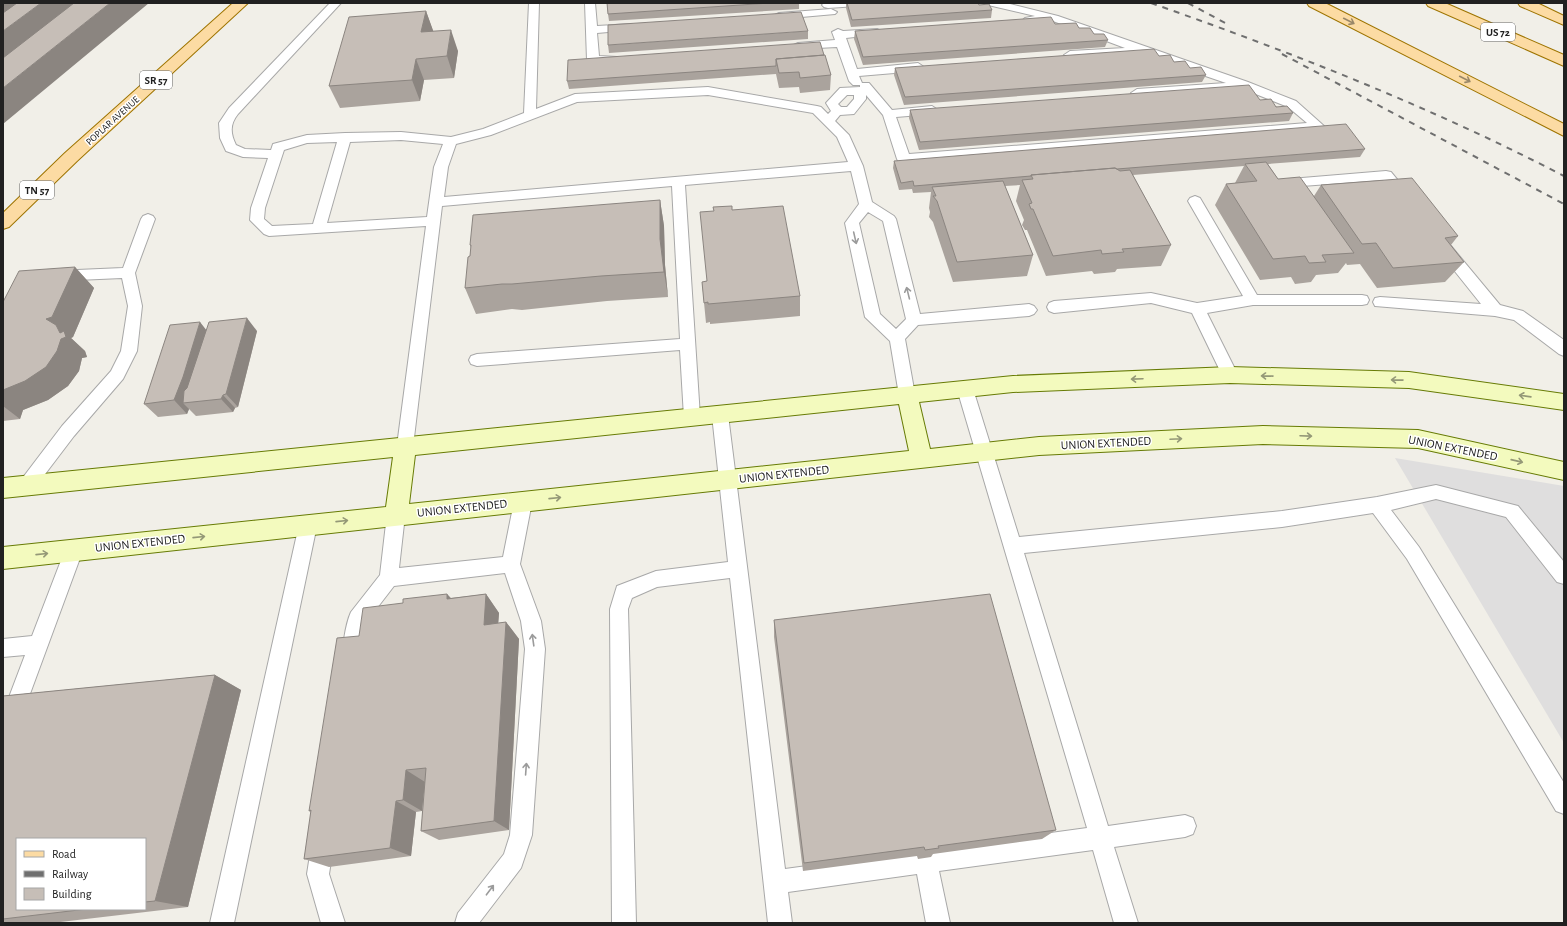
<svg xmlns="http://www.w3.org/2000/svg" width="1567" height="926" font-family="'Alegreya Sans',sans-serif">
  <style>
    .residential { fill: #dfdede }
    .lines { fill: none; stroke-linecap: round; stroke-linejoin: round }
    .lane-casing { stroke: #a8a8a8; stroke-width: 2 }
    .secondary-casing { stroke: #677b05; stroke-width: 2 }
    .primary-casing { stroke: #9e7400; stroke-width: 2 }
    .lane { fill: #fff; fill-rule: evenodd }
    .secondary { fill: #f3fabe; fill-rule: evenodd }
    .primary { fill: #fcdba3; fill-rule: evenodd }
    .rail { stroke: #6f6f6f; stroke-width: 2; stroke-dasharray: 6 6; stroke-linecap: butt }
    .wall { fill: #aaa39d; fill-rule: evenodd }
    .shaded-wall { fill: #8b8580 }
    .building { fill: #c6beb7; stroke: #8b8580 }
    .oneway { stroke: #998768 }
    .oneway2 { stroke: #9b9b9b }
    .oneway3 { stroke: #949877 }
    .labels { text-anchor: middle; stroke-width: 3; stroke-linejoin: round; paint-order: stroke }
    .far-street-label { font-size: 10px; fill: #212121; stroke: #fff }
    .shield { fill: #fff; stroke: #646464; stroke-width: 1 }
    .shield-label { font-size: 11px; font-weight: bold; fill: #212121 }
    .street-label { font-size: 12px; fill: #212121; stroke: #fff }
  </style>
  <rect width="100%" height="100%" fill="#f1efe8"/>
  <!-- residential -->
  <path class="residential" d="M1395,458L1564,486V743Z"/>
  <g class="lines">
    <!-- lane casing -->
    <g class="lane-casing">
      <path id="lane" d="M330,3H341L238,114C230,124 230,133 236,145L245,149L271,150L273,144L307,135L345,133L401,132L451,137L483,129L524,113L529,3H539L536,109L575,94L708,87L817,106L821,107L828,114L831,111L826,103L840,88L860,87V85H853L849,81L837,47L798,49L792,46L798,43L835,40L832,32L838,29L843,31L877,29L883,32L881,34L846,38L857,69L918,63L924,67L918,71L859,76L862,83H869L892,110L932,106L938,110L932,114L896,117L909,154L1307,123L1288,107L1243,89L1133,96L1131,93L1137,89L1226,83L1141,54L1066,57L1064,55L1070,51L1125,48L1053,21L1025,22L1023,20L1025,18L1035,16L988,5L987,3H1006L1058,16L1248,82L1296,101L1324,126L1318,130L904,163L899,162L897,159L883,115L866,95V99L854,114L840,115L835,121L849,135L863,166L872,202L894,216L896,219L920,314L1029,304L1034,306L1037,310L1034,314L1029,316L918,325L905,339L915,395L913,400L907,401L901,400L899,395L890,341L865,317L845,223L859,204L851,171L685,185L700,417L698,422L692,424L686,422L684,417L680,350L477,366L471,364L469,360L471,356L477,354L680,339L672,186L442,206L413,446L411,451L405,453L399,451L397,446L426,226L269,236L264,234L250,220L251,208L268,158L243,157L226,151L220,138L219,123L229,108ZM708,95L813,113L837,137L848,162L444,197L448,167L456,144L491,135L577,102ZM847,95H854V99L847,107H841L838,104ZM401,140L443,144L434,167L427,217L327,223L350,142ZM337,142L313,224L272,226L264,219L265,208L284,150L307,143ZM868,212L883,221L906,319L896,329L880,314L859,223Z
        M585,3H595L597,26L631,24L637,27L631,30L597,33L599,56L617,57L619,59L617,61L593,64L587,60Z
        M824,3H862L857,6L828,8L824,7L822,5Z
        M831,9L837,12L835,14L779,19L773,16L779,13Z
        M1386,171L1391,172L1410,195L1412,198L1410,201H1400L1383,180L1302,186L1297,185L1295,182L1297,179L1302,178Z
        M1195,196L1200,198L1257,295H1362L1367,296L1369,300L1367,304L1362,305H1253L1207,313L1238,375L1236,379L1230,381L1224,379L1192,313L1151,303L1054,313L1049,311L1047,307L1049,303L1054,301L1151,293L1197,303L1243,296L1188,201L1190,198Z
        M148,214L153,216L155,219L135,273L142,306L137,351L123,379L74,436L33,490L27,492L21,490L18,485L21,480L62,426L111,371L121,351L128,306L122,278L77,280L59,283L54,282L52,278L54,274L77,270L123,268L141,219L143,216Z
        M1446,245L1451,246L1500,305L1523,311L1564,340V356L1559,354L1514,320L1495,316L1375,306L1373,302L1375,298L1380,297L1481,304L1441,254L1439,250L1441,246Z
        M965,383L971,385L973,389L1019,537L1282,511L1377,497L1436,485L1518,506L1564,562V584L1557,582L1506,517L1436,499L1391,510L1419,547L1564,783V814L1556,811L1407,559L1373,513L1282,527L1024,553L1108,826L1185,815L1193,818L1196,826L1193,834L1185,837L1114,847L1138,923H1114L1093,850L939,871L950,923H926L917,874L788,892L792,923H768L730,578L657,587L632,598L628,609L636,923H612L610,609L617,586L656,571L728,562L712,415L714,410L720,408L726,410L728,415L785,869L1087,828L957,389L959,385Z
        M523,494L529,497L532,502L520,564L541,621L545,649L532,835L521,868L479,923H455L458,913L504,854L510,835L525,649L521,621L505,573L394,586L367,621L362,658L359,665L352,667L345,665C340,653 346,623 351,612L380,575L387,515L390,510L396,507L402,510L405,515L399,568L503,557L514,502L517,497Z
        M308,517L314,519L317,525L234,923H210L299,525L302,519Z
        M74,542L80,544L83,550L13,740L10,747L3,750V713L25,655L3,657V639L32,636L65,550L68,544Z
        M323,831L331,834L334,842L329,874L345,923H321L307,874L312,842L315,834Z"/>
    </g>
    <!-- secondary casing -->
    <g class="secondary-casing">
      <path id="secondary" d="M1230,367L1409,372L1564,394V410L1409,388L1230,383L1013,392L919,402L930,449L1039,437L1263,426L1418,430L1564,462V480L1418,448L1263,444L1039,455L3,569V547L386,507L393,457L3,498V478L1013,376ZM899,404L909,451L409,504L415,455Z"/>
    </g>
    <!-- primary casing -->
    <g class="primary-casing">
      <path id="primary" d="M233,3H248L77,161L9,227L3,229V213L65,153Z
        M1307,3H1325L1564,124V136L1309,6Z
        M1426,3H1445L1564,55V66L1428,6Z
        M1518,3H1537L1564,16V25L1520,6Z"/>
    </g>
    <!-- lane -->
    <use href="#lane" class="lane"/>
    <!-- secondary -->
    <use href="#secondary" class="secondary"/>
    <!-- primary -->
    <use href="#primary" class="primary"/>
    <!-- rail -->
    <path class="rail" d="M1151,3C1293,53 1431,107 1564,176
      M1188,3L1229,25
      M1282,54L1564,204"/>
  </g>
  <!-- wall -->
  <path class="wall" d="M607,3H799V9L609,21L608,14Z
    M846,3H978L979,5L992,10L991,18L851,27L846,8Z
    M426,11L433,31L458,51L454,78L424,80L420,101L340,108L329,86Z
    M1055,24L1079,28L1108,40L1105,47L863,65L854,39L855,31Z
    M808,31V39L609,53L608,45Z
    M824,55L831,75L830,90L800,93L799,87L779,88L776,74L569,89L567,81Z
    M1159,56L1206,75L1202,82L904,105L894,75L895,68Z
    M1260,100L1293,113L1289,121L919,150L909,118L910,110Z
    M1365,149L1360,157L1268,164L1278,179L1314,196L1321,185L1458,236L1451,245L1464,262L1445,282L1377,288L1360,264L1347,265L1346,263L1338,273L1316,275L1311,282L1295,284L1291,277L1260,280L1215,205L1226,184L1235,183L1244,166L1133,175L1171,245L1161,266L1117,269L1115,272L1094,274L1092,271L1046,276L1027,230H1025L1022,225L1024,220L1016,201L1020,185L1005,186L1033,255L1027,276L953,282L933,222L929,217L930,212L929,208L931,192L913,193L912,189L899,190L893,168L894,161Z
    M660,200L664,226L665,265L668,297L607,301L522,310L512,309L476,314L465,288L471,248L470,245Z
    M713,207L732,210L800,296V316L710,324V322L706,323L702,282L707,281L714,211Z
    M75,267L94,288L73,337L71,338L85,351L87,357L82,358L79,371L68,386L48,400L23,410L20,419L3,421V302Z
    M206,330L257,331L238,407L235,408L233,412L196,416L189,409L187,414L158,417L144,404Z
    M447,594L451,598L486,594L499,613L498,623L506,622L519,639L509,830L439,840L421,831L425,782L422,811L416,812L411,856L329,867L304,859L311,812L309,811L403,603Z
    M774,620L1056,830L1042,839L933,854L931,857L918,859L917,856L803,871L774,637Z
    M215,675L241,690L188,907L52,923H3V696ZM145,839V909H17Z"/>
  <!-- shaded-wall -->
  <path class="shaded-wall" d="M3,3H29L3,22Z
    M41,3H83L3,65V31Z
    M110,3H149L3,124V88Z
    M426,11L434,33L421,32Z
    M451,30L458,51L454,78L447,56Z
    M416,59L424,80L420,101L412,80Z
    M660,200L664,226L665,265L668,297L664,272L660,239Z
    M75,267L94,288L73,337L71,338L85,351L87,357L82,358L79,371L68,386L48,400L23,410L20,419L3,406V390L46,319Z
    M247,318L257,331L238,407L226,394Z
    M200,322L211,336L183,403L189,409L187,414L174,400Z
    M223,395L235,408L233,412L221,399Z
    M447,594L462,612L447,599Z
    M486,594L499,613L497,642L484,625Z
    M506,622L519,639L509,830L494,821Z
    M215,675L241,690L188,907L155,901Z
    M406,770L425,782L422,811L403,800Z
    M396,801L416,812L411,856L390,848Z"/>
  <!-- building -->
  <path class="building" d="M17,3H41L3,31V13Z
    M74,3H110L3,88V58Z
    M607,3H770L608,14Z
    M847,3H978L979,5L989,4L992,10L852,20Z
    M426,11L421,32L451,30L447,56L416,59L412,80L329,86L349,17Z
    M801,12L808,31L608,45V25Z
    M1051,17L1055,24L1076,23L1079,28H1090L1094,34H1104L1108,40L863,57L855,31Z
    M820,42L824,55L776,59V66L567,81L568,60Z
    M1154,49L1159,56L1170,55L1174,62L1185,61L1190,68L1201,67L1206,75L905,97L895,68Z
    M825,55L831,75L800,78L799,72L779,73L776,59Z
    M1249,85L1260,100L1271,99L1276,107L1287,106L1293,113L920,142L910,110Z
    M1346,124L1365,149L1117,169L1115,168L1031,175V176L914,186L913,181L901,183L894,161Z
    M1266,162L1278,179L1300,177L1354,253L1322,255L1326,262L1309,263L1305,256L1273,259L1226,184L1257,181L1245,164Z
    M1115,168L1120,171L1130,170L1171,245L1122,249L1124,252L1102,254L1101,250L1053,256L1033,209H1031L1029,204L1032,203L1022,180L1033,179L1031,175Z
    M1412,178L1458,236L1445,238L1464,262L1393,268L1376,243L1362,244L1321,185Z
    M1003,181L1033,255L957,262L937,201L933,196H936L932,187Z
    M660,200V239L664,272L601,276L512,284H502L465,288L468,257L470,256L471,245H470L473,215Z
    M732,206V210L783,206L800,296L708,304V302L704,303L702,282L707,281L700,212L714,211L713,207Z
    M75,267L52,317L46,319L56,325L60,333L64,331L66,337L61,339L57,351L46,367L25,381L3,390V302L19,271Z
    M247,318L226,394L223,395L221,399L183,403L184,391L187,388L209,322Z
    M200,322L183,377L174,400L144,404L170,325Z
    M447,594V599L486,594L484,625L506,622L494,821L421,831L426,768L406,770L403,800L396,801L390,848L304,859L311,810L309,811L337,638L359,636L363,608L403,603V599Z
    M990,594L1056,830L938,846L939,848L925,850L924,847L804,863L774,620Z
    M215,675L155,901L145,902V839H17V909H87L3,919V696Z"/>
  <!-- one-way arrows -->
  <defs><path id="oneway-shaft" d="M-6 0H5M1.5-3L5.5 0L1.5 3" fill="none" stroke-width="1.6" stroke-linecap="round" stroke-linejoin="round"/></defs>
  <g class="oneway">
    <use href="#oneway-shaft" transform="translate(1349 21) rotate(27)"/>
    <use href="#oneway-shaft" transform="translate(1465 79) rotate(27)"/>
  </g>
  <g class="oneway2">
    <use href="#oneway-shaft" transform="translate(855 238) rotate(77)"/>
    <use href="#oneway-shaft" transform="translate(908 293) rotate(-104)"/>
    <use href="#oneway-shaft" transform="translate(533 640) rotate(-98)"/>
    <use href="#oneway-shaft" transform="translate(526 769) rotate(-86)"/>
    <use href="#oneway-shaft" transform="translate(490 890) rotate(-53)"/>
  </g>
  <g class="oneway3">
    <use href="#oneway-shaft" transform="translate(1267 376) rotate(-179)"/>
    <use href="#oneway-shaft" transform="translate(1137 379) rotate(178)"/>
    <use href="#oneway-shaft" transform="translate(1397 380) rotate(-179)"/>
    <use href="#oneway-shaft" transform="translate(1525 396) rotate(-172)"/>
    <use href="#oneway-shaft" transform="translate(1306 436) rotate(2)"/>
    <use href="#oneway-shaft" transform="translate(1176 439) rotate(-3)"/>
    <use href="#oneway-shaft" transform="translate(1517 461) rotate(13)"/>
    <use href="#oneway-shaft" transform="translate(555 498) rotate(-6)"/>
    <use href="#oneway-shaft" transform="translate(342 521) rotate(-6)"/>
    <use href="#oneway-shaft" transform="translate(199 537) rotate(-6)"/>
    <use href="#oneway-shaft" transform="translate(42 554) rotate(-6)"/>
  </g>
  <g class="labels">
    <!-- far-street labels -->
    <g class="far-street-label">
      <text transform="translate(112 120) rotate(-42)" y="4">POPLAR AVENUE</text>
    </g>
    <!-- shield labels -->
    <g class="shield">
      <rect x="1481" y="23" width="34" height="18" rx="3"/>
      <rect x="140" y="71" width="32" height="18" rx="3"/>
      <rect x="20" y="181" width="34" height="18" rx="3"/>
    </g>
    <g class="shield-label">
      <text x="1498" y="36">US 72</text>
      <text x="156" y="84">SR 57</text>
      <text x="37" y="194">TN 57</text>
    </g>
    <!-- street labels -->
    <g class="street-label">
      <text transform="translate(1106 443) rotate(-3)" y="4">UNION EXTENDED</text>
      <text transform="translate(1453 448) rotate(11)" y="4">UNION EXTENDED</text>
      <text transform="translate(784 474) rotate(-6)" y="4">UNION EXTENDED</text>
      <text transform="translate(462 508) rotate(-6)" y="4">UNION EXTENDED</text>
      <text transform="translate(140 543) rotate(-6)" y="4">UNION EXTENDED</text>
    </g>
  </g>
  <!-- border -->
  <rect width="1567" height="926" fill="none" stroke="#212121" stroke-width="8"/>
  <!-- legend -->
  <rect x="16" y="838" width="130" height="72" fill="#ffffff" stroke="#a6a6a6"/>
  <rect x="24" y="851" width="20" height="6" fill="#fcdba3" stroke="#a6a6a6"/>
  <text x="52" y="858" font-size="12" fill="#212121">Road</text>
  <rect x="24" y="871" width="20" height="6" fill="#6f6f6f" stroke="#a6a6a6"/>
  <text x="52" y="878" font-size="12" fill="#212121">Railway</text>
  <rect x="24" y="888" width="20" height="12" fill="#c6beb7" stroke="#a6a6a6"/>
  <text x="52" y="898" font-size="12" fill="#212121">Building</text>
</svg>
